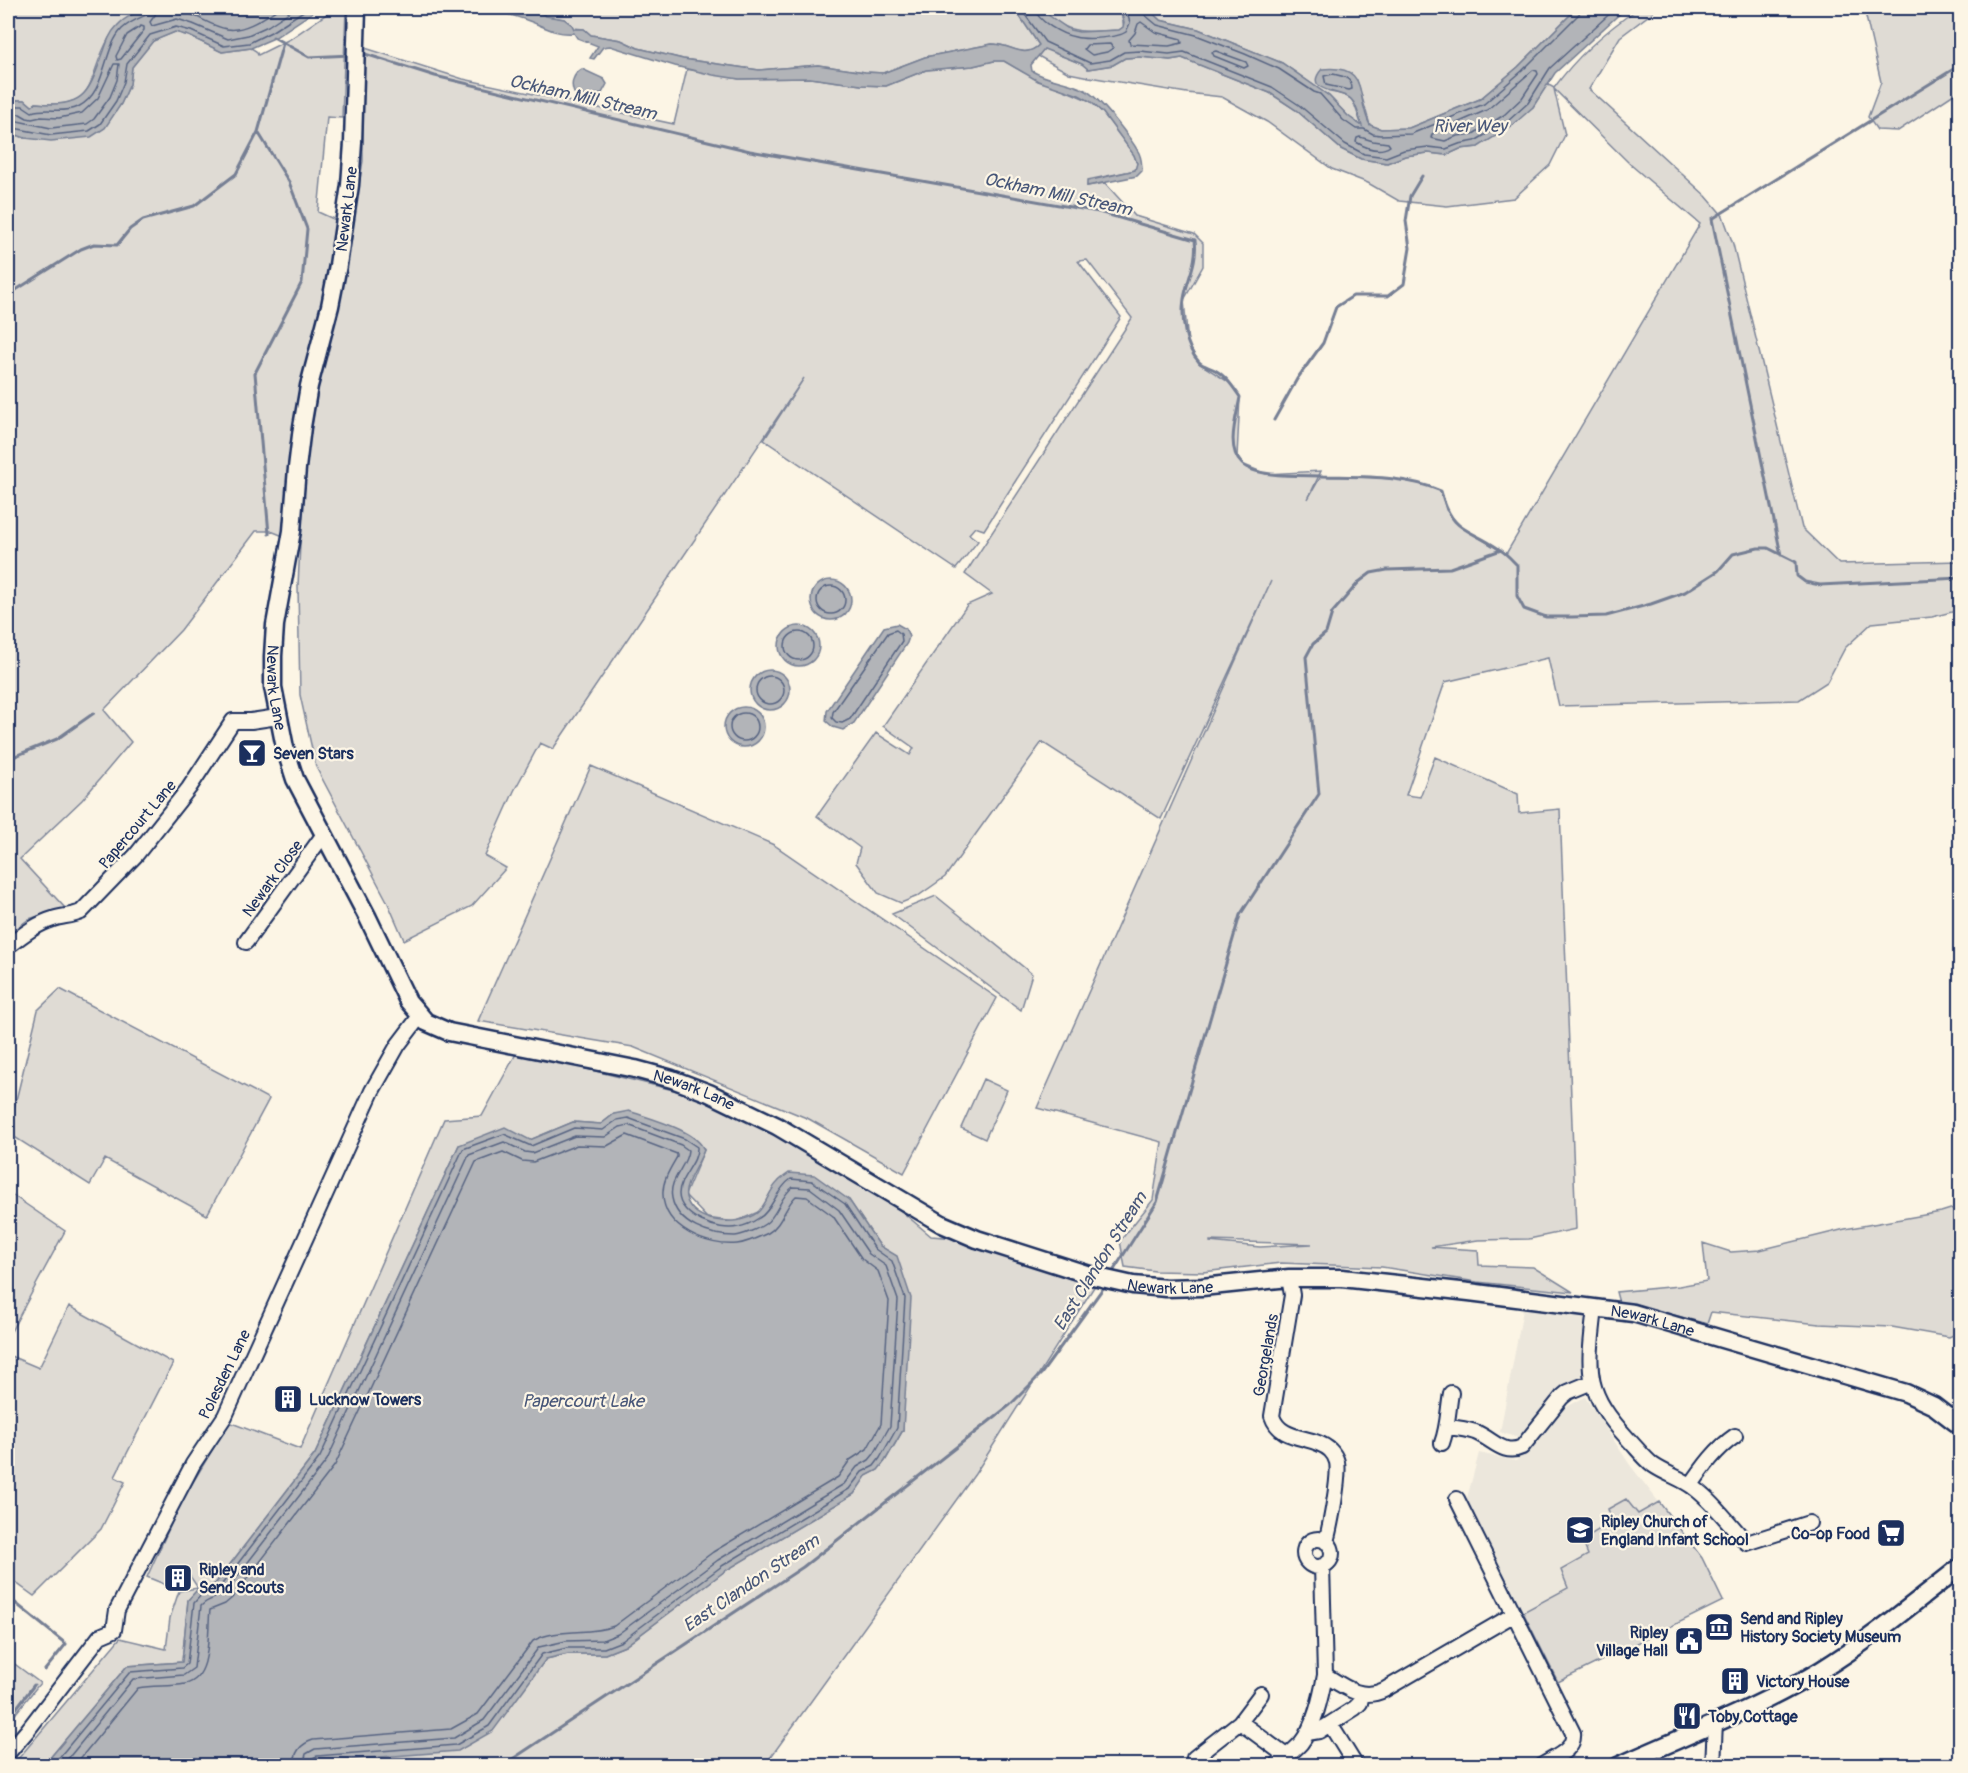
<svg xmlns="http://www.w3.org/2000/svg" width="1968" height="1773" font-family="Pangolin,sans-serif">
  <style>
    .built { fill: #ece7dc }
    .green { fill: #dfdbd4; stroke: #7d8599; stroke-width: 1.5; fill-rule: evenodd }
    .water { fill: #b2b4b8; stroke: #767f94; stroke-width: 1.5 }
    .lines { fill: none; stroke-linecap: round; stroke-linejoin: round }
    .shore { stroke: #576482; stroke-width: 1.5 }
    .stream { stroke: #767f94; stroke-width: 3 }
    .minor-casing { stroke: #1b2f5e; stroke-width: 18 }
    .major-casing { stroke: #1b2f5e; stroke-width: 21 }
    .minor { stroke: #fcf5e5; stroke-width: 14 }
    .major { stroke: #fcf5e5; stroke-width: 16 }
    .labels { text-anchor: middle; stroke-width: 4.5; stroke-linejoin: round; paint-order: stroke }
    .street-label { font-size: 16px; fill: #1b2f5e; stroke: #fcf5e5 }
    .poi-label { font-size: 16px; font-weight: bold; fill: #1b2f5e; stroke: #fcf5e5; text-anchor: start }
    .water-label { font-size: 18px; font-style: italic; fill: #485779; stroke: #fcf5e5 }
  </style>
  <rect width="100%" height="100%" fill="#fcf5e5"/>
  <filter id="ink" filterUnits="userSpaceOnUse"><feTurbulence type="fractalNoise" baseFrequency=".0167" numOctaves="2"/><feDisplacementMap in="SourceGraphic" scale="12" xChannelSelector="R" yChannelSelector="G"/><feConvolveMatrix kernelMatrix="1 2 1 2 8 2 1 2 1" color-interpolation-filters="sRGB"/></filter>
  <g filter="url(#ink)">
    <!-- built -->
    <path class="built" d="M1525,1299L1595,1308L1592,1382L1576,1388L1527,1441L1500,1432Z
      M1585,1397L1630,1465L1702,1558L1723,1601L1558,1682L1466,1502L1479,1453L1516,1461L1561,1410Z"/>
    <!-- green -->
    <path class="green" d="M8,8H149C133,14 118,22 109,38C85,80 100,110 36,103L32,106L25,100H8Z
      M342,8H346L342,118L327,117L318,212L340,222L288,538L271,531H256L181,630L104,710L131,742L82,800L20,859L65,908L29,919L8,935V132L25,138L104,128L121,104L130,84L132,67L153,41L175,32L189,36L222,52L251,48L256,51L258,55L290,39L331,11Z
      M533,8H1010L1019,15L1039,45C1022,60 1012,44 992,44L925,57L883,73L865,72L818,65L759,70L683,59L638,48L621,40L591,35L584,29L573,28L572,25L564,19L546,16Z
      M1038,8H1120L1124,27L1119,30C1077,32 1071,35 1038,8Z
      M1147,8H1577L1518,67L1480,99L1409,128L1381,129L1370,125L1357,80L1330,92C1361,97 1351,104 1363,127L1348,116L1329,96L1282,63L1198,29L1160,20Z
      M1639,8H1651L1653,12L1620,37L1589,89L1706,196L1723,216L1733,244L1802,528L1839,564L1960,561V610L1932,617L1872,623L1845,648L1827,682L1799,700L1559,706L1548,658L1445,682L1406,795L1420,797L1435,757L1518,794L1519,813L1560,809L1576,1229L1529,1239L1478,1240L1431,1247L1478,1250L1479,1265L1533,1267L1573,1292L1477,1282L1382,1267L1281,1263L1203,1272L1155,1271L1125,1267L1120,1241L1153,1200L1162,1142L1037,1108L1271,581L1161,819L1042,742L945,877L918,896L901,903L878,893L856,863L860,848L817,816L876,733L910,755L914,748L883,726L967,605L992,594L965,574L1132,318L1087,260L1078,261L1121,317L984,530L975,527L969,534L978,541L956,569L764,440L804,378L553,749L540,743L514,791L485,856L506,868L472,906L404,940L387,901L316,767L300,695L298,586L303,481L318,387L353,221L363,161L362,47L463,79L674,124L687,69L739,79L810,78L861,85L886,86L926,70L973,66L994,61H1004L1023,72L1090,101L1103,113L1134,155L1137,164L1136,170L1088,180L1087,186L1105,183L1135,216L1194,234L1203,243V266L1184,300L1188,344L1199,363L1230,383L1240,397L1237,456L1242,464L1266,474L1321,471L1308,499L1321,476C1360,478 1405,475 1441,491L1446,510L1461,527L1506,554L1700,224L1631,165L1554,89L1565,135L1550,165L1514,198L1447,206L1399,201L1368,183L1332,169L1267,122L1222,97L1187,93L1089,77L1069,73L1038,56L1044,48L1082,64L1088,69L1113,65L1125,58L1140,57L1170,60L1182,58L1270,93L1296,110L1341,149L1361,159L1387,163L1405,156L1428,153L1447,155L1460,149L1478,147L1533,107L1547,84L1554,88C1576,57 1608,29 1639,8ZM1210,1242V1241L1312,1244L1260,1247Z
      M1864,8H1960V90L1898,131L1877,130L1868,117L1881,82Z
      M591,766L774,845L997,998L904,1173L809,1119L633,1047L478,1021Z
      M936,896L1032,974L1021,1010L892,914Z
      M60,989L269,1099L207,1215L105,1159L90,1185L8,1133L38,1010Z
      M517,1052L698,1096L779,1135L894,1205L931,1236L956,1238L1094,1287L975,1474L765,1765H315L317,1762L546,1659L568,1654H605L625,1646L725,1571L854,1494L866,1476L878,1470L885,1461L903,1430L897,1257L880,1246L849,1200L758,1212L735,1222L707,1218L685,1195L704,1150L614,1114L601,1124L573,1122L530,1140L459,1145L315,1454L215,1584L198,1589L188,1600L182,1662L127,1666L44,1765L12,1766L120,1638L166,1649L170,1618L179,1591L198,1588L186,1570L177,1566L169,1586L147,1577L181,1502L229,1422L300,1449L444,1119L482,1116Z
      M983,1079L1007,1090L985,1139L961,1128Z
      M8,1192L65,1231L8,1337Z
      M1960,1206V1332L1949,1337L1892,1327L1819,1324L1711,1312L1707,1324L1652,1309L1619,1303L1616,1292L1679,1286L1707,1281L1703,1243L1731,1252L1760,1250L1845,1229L1941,1212Z
      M69,1306L173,1363L115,1477L125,1482L101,1529L34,1596L8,1577V1355L39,1368Z
      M1626,1499L1638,1514L1659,1502L1702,1558L1723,1601L1558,1682L1523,1612L1568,1588L1561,1570L1588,1555L1582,1540L1611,1522L1608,1509Z
      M8,1659L40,1683L8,1723Z"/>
    <!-- water -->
    <path class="water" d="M149,8H319L274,38L251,48L222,52L189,36L175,32L153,41L132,67L130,84L121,104L105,128L91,137L51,141L25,138L8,132V100H25L32,106L36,103C86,108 88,93 104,51C107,42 110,33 117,26C126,16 138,12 149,8Z
      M487,8H533L546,16L564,19L572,25L574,29H584L591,35L621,40L638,48L683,59L759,70L818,65L865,72L883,73L925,57L992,44C1011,44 1024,60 1039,45L1019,15L1010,8H1038L1070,30L1079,32L1119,30L1123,27L1124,22L1120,8H1147L1160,20L1198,29L1282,63L1329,96L1348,116L1362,126C1359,118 1358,106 1351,99C1343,90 1301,93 1322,69C1371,64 1355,97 1370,125L1381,129L1409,128L1480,99L1518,67L1577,8H1626L1555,73L1533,107L1512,126L1478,147L1460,149L1447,155L1428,153L1405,156L1387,163L1361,159L1341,149L1296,110L1270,93L1182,58L1170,60L1140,57L1125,58L1113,65L1088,69L1082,64L1044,49L1031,65L1032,71C1049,81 1068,81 1085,90C1099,97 1131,138 1139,153C1142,160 1142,164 1142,171L1137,176L1087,186V181L1135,170L1137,163L1134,155L1103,113L1090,101L1079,95L1038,81L1004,61H994L973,66L926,70L886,86L861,85L810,78L739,79L713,75L675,66L610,46L603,47L594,59L590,58L598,46L577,38L574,33C556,35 545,27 529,21C515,16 501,12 487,8Z
      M582,69L604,79L607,84L602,93L585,97L574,93C570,84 573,74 582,69Z
      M811 600a20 20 0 1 1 40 0a20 20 0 1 1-40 0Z
      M897,624L906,629L909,637L907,643L854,723L843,730L833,727L826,721L827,711L884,627Z
      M779 646a20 20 0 1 1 40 0a20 20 0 1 1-40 0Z
      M750 690a20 20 0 1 1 40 0a20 20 0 1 1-40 0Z
      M724 727a20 20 0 1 1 40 0a20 20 0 1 1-40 0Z
      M629,1111C648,1118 697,1130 704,1150C700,1162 683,1185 686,1197C692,1224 738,1227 757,1213C766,1206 769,1190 778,1182C781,1178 785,1176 789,1173L814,1175L849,1200L880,1246L897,1256L911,1298L903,1430L885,1461L878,1470L866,1476L854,1494L725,1571L625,1646L605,1654H568L546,1659L493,1731L458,1751L317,1762L315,1766L44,1765L127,1666L182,1662L188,1600L198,1589L215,1584L315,1454L459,1145L505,1127L530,1140L573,1122L601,1124L614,1114Z"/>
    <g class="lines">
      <!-- shore -->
      <path class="shore" d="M157,8L155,15L150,22L152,26L177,19L193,24L228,39L248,35L268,26L295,8
        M166,8L168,11C191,8 205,25 227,29C245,32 265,17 279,8
        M1020,8L1045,42L1090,63L1110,60L1124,52L1140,51L1169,54L1184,52L1272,87L1299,105L1345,144L1364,154L1386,157L1404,150L1428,147L1446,149L1459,144L1475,141L1508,121L1528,103L1550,68L1616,8
        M1035,8C1036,21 1063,35 1075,37C1086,40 1117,38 1126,32L1130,23L1126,8
        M1143,8L1145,15L1157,25L1196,35L1245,54L1279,69L1314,92L1320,94L1343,120L1356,129H1364L1373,134L1380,135L1411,134L1484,104L1522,71L1579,14L1581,8
        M1141,22L1155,32L1181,39L1182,43L1169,46L1130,44L1129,40L1135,33L1138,24Z
        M141,26L144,27V30L121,59L117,60L116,56L127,35Z
        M1110,44L1113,48L1107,52L1092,55L1084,49L1087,45Z
        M1216,51L1246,62L1248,66L1244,68L1214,56L1212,52Z
        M1533,70L1537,71L1538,74L1522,98L1504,115L1473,134L1457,136L1445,141L1431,138L1432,134L1487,110Z
        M1333,74C1342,76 1352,77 1352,89L1349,90L1326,85L1324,76Z
        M8,106H23L32,112C46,107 63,114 78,107C107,93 102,50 122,29C129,22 137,19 146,15L149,8
        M8,113L20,114L27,118L32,119L41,117L59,118L82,113L98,98L114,64H119L117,80L110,97L94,119L87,124L51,128L8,119
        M8,127L51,135L89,131L100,124L116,101L124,82L127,64L150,35L176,27L191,31L224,46L249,43L271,32L308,8
        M1360,137L1373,141L1388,143L1390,146C1380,153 1366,148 1356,142L1357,138Z
        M817 600a14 14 0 1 1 28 0a14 14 0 1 1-28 0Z
        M896,630L901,634L902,641L850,719L842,723L836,722L832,718L833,712L888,633Z
        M785 646a14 14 0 1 1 28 0a14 14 0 1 1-28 0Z
        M756 690a14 14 0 1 1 28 0a14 14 0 1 1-28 0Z
        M730 727a14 14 0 1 1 28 0a14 14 0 1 1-28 0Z
        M52,1766L130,1672L182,1668L187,1664L194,1603L202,1594L219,1588L320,1457L463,1149L504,1134L531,1146L574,1128L603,1130L617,1120L628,1118L685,1139L697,1147C698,1164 679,1176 679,1194C679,1217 719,1232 738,1227C745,1226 753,1222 759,1218C772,1211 776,1189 791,1179L812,1181L845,1204L875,1249L892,1261L905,1298L897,1428L880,1458L874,1466L862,1472L849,1489L722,1566L622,1641L604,1648H567L542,1654L489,1726L456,1745L317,1756L311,1759L310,1766
        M62,1766L133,1679L184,1675L194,1668L201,1606C208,1598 218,1599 225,1592L327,1460L469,1155L504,1142L525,1152L532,1153L575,1136L605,1137L620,1127L628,1125L681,1145L688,1150C687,1167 668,1179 672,1198C677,1225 710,1236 735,1236C743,1235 758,1229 765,1224C778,1215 780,1196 793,1187L810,1188L839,1210L869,1254L886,1266L898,1300L890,1426L874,1454L869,1460L857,1467L844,1484L718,1560L618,1634L603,1640L566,1641L539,1647L484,1720L454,1738L315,1749L306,1754L303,1766
        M74,1766L138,1688C153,1685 169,1687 185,1684C213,1679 207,1631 210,1610L225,1604L232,1598L335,1465L476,1162L503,1152L522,1161L533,1162L577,1145L607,1146L627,1135L677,1154V1157C670,1169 662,1181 663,1195C664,1229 708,1247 737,1244C747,1243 759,1237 768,1233C782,1225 785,1206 796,1196L807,1197L833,1216L862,1259L878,1271L889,1301L881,1424L867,1449L850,1460L838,1477L713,1552L614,1626C588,1636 558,1627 533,1641L478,1714L451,1729L313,1740C300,1744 294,1753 294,1766"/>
      <!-- stream -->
      <path class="stream" d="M273,37L309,57L351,55
        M361,54H365L435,76L750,151L1099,212L1195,240C1198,262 1187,279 1184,299C1181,319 1185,347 1199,362C1202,366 1210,367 1215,370C1226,376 1233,387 1240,397C1237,416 1225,448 1242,464C1256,478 1303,475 1323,476C1362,477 1405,475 1441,491C1452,534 1468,527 1499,549C1506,553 1512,560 1517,565V596L1524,609L1546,617H1572L1606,616L1651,604L1685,592L1718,571L1733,554L1758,548H1768L1796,562L1797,576L1805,582L1820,585L1960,578
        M258,132L289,182L307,229L302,282L255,373L269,534
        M8,295L81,249L94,244L117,245L130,229L143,220L194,206L236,174L258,132L283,43
        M1274,420L1297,379L1323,343L1336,307L1353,296H1388L1404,284L1410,248L1406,221L1410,196L1422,176
        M1781,555L1712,219L1960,65
        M8,759L57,739L94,713
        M1112,1273L1157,1202L1240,915L1319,794L1306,657L1313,644L1326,633L1332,613L1359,582L1371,573L1387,570L1450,568L1501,550
        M8,1597L66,1644L45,1670
        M8,1719L34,1685
        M502,1766L803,1567L1010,1405L1041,1374L1106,1284"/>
      <!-- minor casing -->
      <g class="minor-casing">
        <path id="minor" d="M246,942L324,834
          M8,946C22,936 36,924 53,919C62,916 72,916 81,912L136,855L189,788L233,721H251L278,717
          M1289,1278L1292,1295L1272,1416C1281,1443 1312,1434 1330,1450C1333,1453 1336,1458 1337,1462C1340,1477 1330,1527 1326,1542
          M1595,1308C1588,1371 1583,1390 1628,1439C1636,1447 1644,1458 1653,1465C1666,1474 1681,1478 1693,1487C1714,1502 1730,1525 1747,1543L1809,1523
          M1447,1427C1457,1428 1466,1429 1475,1432C1493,1439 1503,1456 1522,1447L1562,1397L1568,1392L1592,1382
          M1442,1443C1448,1427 1448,1410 1451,1393
          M1691,1485C1704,1466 1716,1449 1735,1436
          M1457,1499L1573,1733C1575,1751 1554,1757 1541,1766
          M1304 1553a14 14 0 1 1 28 0a14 14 0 1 1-28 0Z
          M1325,1675C1344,1687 1362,1701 1384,1690L1513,1615
          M1240,1722L1286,1756
          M1330,1724L1356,1766
          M1307,1733L1319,1731L1355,1708L1360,1703L1362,1694
          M8,1753L27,1731L100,1636L114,1630L117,1610L193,1464L225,1416L372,1091L398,1045L420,1016
          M1194,1758L1240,1722L1261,1694
          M1275,1766C1284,1758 1293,1752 1301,1743C1315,1725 1321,1697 1325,1675L1322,1566
          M1713,1766L1715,1722"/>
      </g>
      <!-- major casing -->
      <g class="major-casing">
        <g id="major">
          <path id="s1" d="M357,8L353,143L350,185L338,265L330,306L309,386L302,427L297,468L292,531L275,625L273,656V687L285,748L295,779L368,918L408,1001L426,1022L449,1032L635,1069L672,1079L709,1093L777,1126L942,1224L977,1239L1093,1276L1133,1285L1166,1288L1202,1287L1289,1278H1342L1469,1292L1633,1313L1906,1393L1934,1406L1960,1426"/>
          <path d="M1618,1766C1686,1735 1757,1709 1821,1670C1870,1640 1915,1602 1960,1567"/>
        </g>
      </g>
      <!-- minor -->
      <use href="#minor" class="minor"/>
      <!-- major -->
      <use href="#major" class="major"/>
    </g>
  </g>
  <!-- icons -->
  <defs>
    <g id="bar-square" transform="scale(1.5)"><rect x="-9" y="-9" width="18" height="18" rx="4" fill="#1b2f5e" stroke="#fcf5e5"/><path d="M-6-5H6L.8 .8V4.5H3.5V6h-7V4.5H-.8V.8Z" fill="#fff"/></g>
    <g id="building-square" transform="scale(1.5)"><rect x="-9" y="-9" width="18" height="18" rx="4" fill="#1b2f5e" stroke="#fcf5e5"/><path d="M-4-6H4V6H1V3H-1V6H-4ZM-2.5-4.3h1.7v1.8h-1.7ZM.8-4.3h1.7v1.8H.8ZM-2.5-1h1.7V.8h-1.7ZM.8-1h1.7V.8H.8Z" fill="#fff"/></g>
    <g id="school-square" transform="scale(1.5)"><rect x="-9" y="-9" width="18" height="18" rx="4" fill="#1b2f5e" stroke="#fcf5e5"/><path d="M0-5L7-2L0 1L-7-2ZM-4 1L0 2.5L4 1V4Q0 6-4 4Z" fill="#fff"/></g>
    <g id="supermarket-square" transform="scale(1.5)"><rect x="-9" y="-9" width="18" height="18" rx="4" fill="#1b2f5e" stroke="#fcf5e5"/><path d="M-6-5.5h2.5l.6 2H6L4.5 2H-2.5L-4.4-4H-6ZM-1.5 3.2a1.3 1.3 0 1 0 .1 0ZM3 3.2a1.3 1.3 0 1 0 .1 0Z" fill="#fff"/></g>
    <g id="museum-square" transform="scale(1.5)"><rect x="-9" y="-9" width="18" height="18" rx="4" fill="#1b2f5e" stroke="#fcf5e5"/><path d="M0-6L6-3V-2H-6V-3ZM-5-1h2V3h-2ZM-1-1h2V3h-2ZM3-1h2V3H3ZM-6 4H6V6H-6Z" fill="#fff"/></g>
    <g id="civic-square" transform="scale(1.5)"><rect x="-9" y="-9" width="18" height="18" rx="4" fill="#1b2f5e" stroke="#fcf5e5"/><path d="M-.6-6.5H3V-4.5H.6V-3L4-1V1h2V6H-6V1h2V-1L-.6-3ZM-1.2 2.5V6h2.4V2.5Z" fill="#fff"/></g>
    <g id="restaurant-square" transform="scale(1.5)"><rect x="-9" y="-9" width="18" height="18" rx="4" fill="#1b2f5e" stroke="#fcf5e5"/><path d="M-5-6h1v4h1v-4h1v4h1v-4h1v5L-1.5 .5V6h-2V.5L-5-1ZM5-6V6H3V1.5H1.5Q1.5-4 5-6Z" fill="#fff"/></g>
  </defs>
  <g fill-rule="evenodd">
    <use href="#bar-square" x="252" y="753"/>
    <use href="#building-square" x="288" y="1399"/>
    <use href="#school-square" x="1580" y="1530"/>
    <use href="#supermarket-square" x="1891" y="1533"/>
    <use href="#building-square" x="178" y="1578"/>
    <use href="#museum-square" x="1719" y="1627"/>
    <use href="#civic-square" x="1689" y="1641"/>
    <use href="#building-square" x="1735" y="1681"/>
    <use href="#restaurant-square" x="1687" y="1716"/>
  </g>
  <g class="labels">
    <!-- street labels -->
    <g class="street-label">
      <text transform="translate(346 209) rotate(-83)" y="6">Newark Lane</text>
      <text dy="6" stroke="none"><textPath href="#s1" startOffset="687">Newark Lane</textPath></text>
      <text transform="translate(137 824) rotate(-50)" y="6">Papercourt Lane</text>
      <text transform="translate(272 878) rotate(-54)" y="6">Newark Close</text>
      <text dy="6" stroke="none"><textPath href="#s1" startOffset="1335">Newark Lane</textPath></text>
      <text dy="6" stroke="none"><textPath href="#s1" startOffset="1856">Newark Lane</textPath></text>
      <text dy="6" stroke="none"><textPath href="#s1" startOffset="2342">Newark Lane</textPath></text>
      <text transform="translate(1265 1355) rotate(-80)" y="6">Georgelands</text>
      <text transform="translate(224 1374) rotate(-64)" y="6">Polesden Lane</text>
    </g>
    <!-- poi labels -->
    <g class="poi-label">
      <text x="273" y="759">Seven Stars</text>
      <text x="309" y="1405">Lucknow Towers</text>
      <text x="1601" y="1527">Ripley Church of<tspan x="1601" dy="18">England Infant School</tspan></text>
      <text x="1870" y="1539" text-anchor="end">Co-op Food</text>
      <text x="199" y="1575">Ripley and<tspan x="199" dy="18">Send Scouts</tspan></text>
      <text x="1740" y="1624">Send and Ripley<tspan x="1740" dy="18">History Society Museum</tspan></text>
      <text x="1668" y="1638" text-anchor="end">Ripley<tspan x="1668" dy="18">Village Hall</tspan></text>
      <text x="1756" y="1687">Victory House</text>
      <text x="1708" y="1722">Toby Cottage</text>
    </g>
    <!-- water labels -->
    <g class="water-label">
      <text transform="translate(583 97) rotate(13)" y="6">Ockham Mill Stream</text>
      <text x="1470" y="132">River Wey</text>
      <text transform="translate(1058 194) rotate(12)" y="6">Ockham Mill Stream</text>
      <text transform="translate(1100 1261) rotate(-58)" y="6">East Clandon Stream</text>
      <text x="583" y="1407">Papercourt Lake</text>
      <text transform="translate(751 1583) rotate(-34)" y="6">East Clandon Stream</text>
    </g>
  </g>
  <!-- margin -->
  <rect width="1968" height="1773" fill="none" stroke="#fcf5e5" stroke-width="30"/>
  <rect x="15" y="15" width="1938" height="1743" fill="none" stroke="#1b2f5e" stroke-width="2" filter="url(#ink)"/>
</svg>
